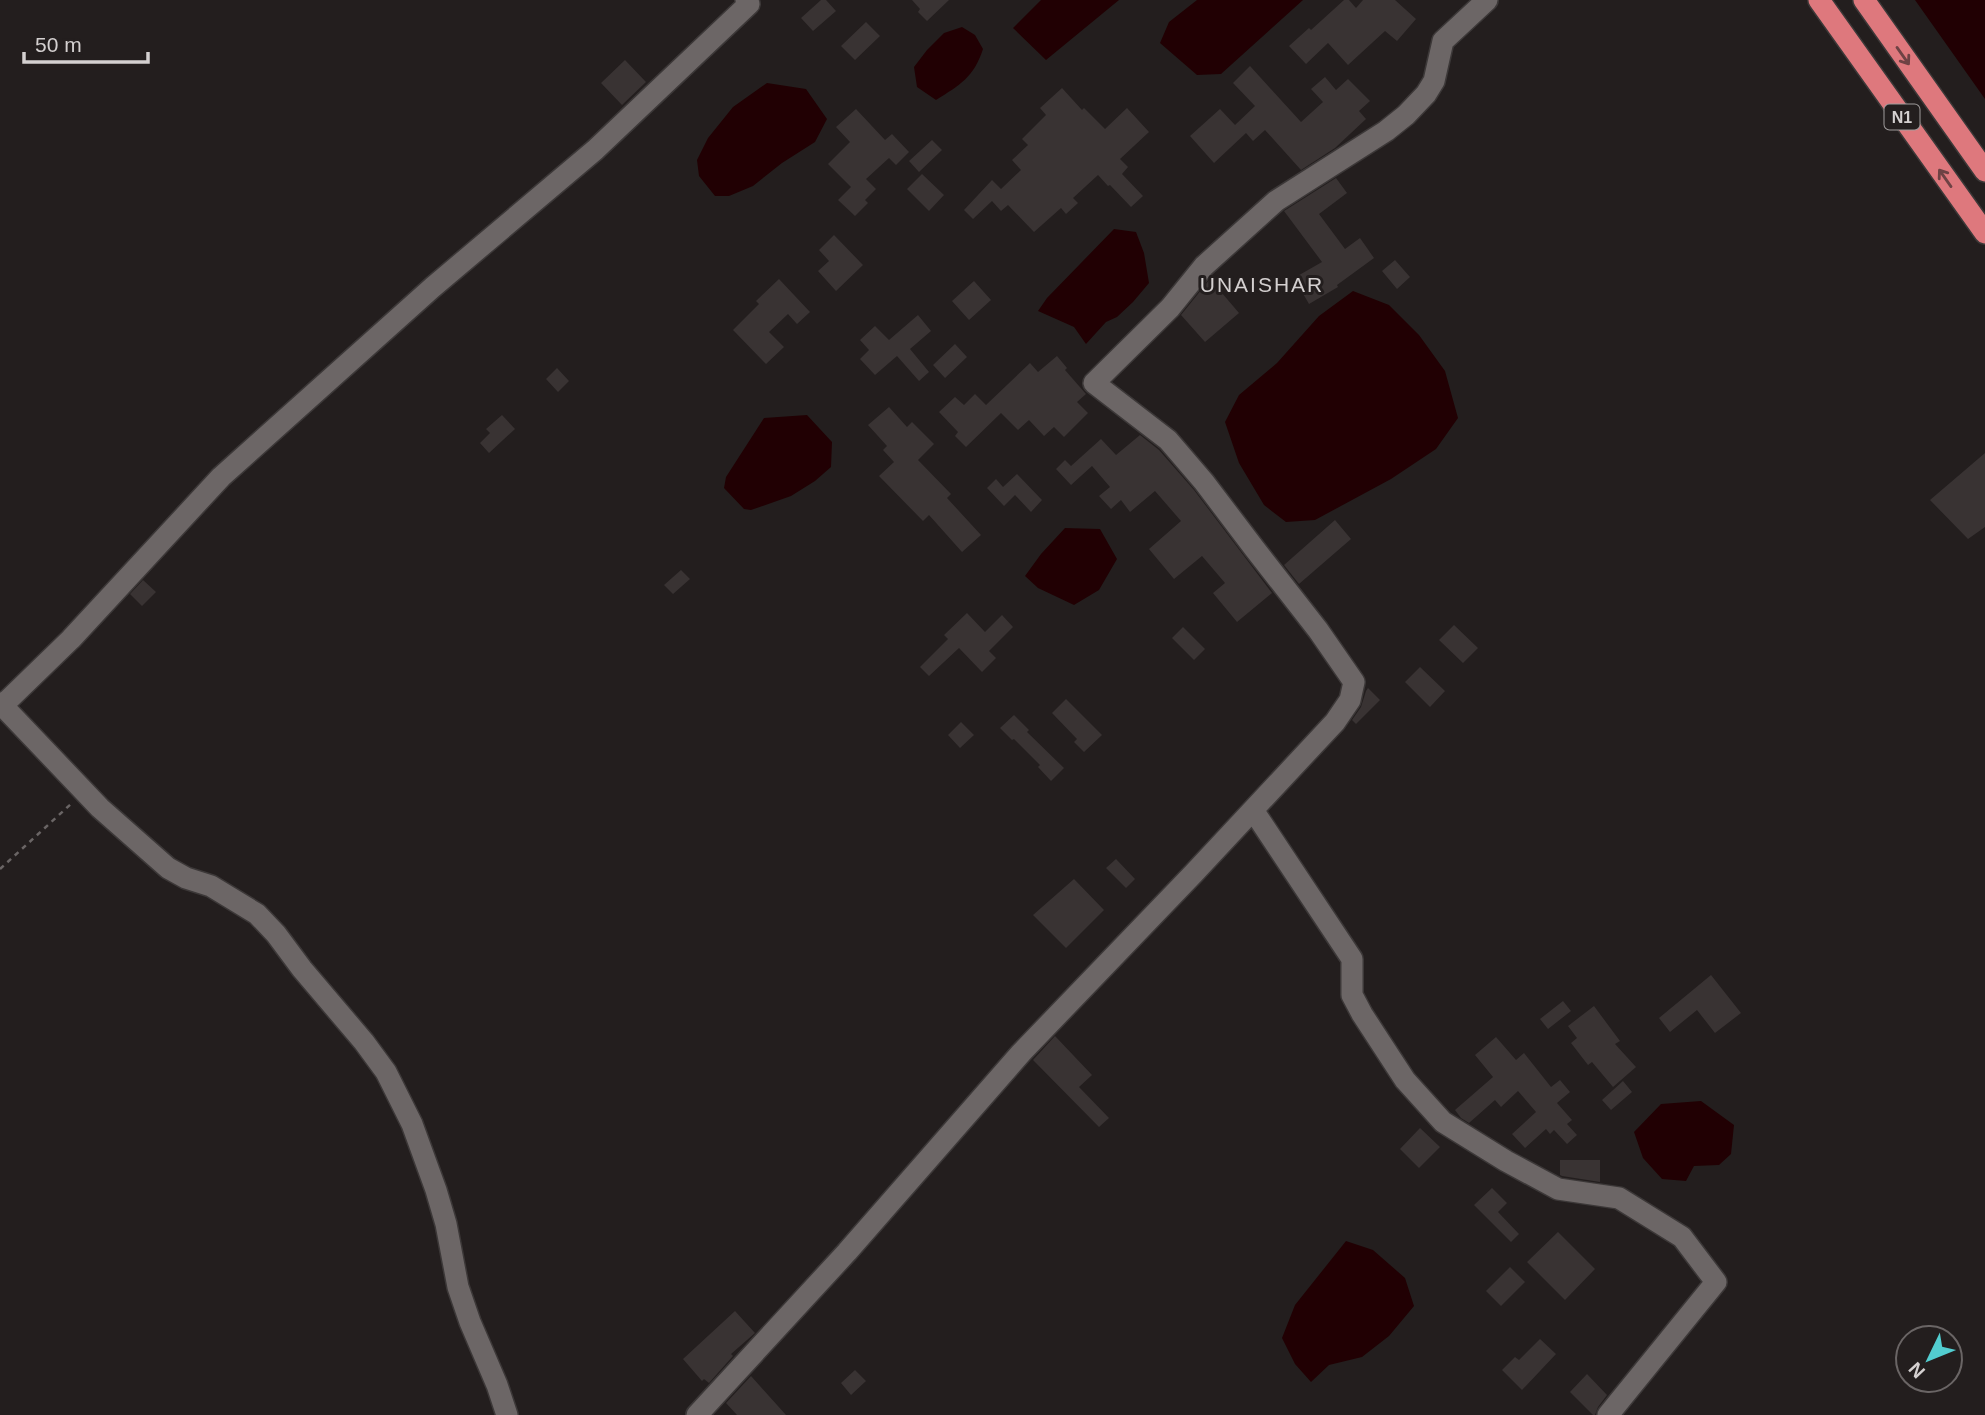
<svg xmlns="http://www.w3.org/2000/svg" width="1985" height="1415" font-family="Arial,sans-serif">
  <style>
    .water { fill: #210003 }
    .building { fill: #393333 }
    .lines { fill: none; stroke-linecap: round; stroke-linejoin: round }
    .minor-casing { stroke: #3c3838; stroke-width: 24 }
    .highway-casing { stroke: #3c3838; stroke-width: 24 }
    .path { stroke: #6a6565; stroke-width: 2.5; stroke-dasharray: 5 5; stroke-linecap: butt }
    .minor { stroke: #6c6666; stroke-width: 21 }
    .highway { stroke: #de787d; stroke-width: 21 }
    .oneway { stroke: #6e4244 }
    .labels { text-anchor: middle; stroke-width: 6; stroke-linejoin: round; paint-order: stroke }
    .shield { fill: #231e1e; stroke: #9f9b9b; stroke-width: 2 }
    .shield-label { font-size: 16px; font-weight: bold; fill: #d4d0d0 }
    .quarter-label { font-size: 21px; letter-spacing: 2px; fill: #d4d0d0; stroke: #231e1e }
  </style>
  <rect width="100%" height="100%" fill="#231e1e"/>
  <!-- water -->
  <path class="water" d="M1041,0H1119L1046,60L1013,28Z
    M1197,0H1303L1221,74L1197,75L1160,43L1169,22Z
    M1915,0H1985V99Z
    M962,27L975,35L983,49C974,77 960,85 936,100L917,87L914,67L927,50L944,33Z
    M767,83L806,89L827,119L815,142L782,163L753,186L729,196H715L699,176L697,160L708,138L733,107Z
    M1114,229L1136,232L1144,253L1149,283L1133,302L1117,317L1106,322L1086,344L1074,327L1038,311L1047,298Z
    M1353,291L1389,305L1419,335L1445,371L1458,418L1436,449L1391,479L1315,520L1286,522L1264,505L1239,463L1225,422L1239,395L1277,363L1319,316Z
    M807,415L832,442L831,467L815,481L791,496L751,510L744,509L724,488L726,477L764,418Z
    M1065,528L1100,529L1117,559L1099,590L1074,605L1038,588L1025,576L1041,554Z
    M1701,1101L1734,1125L1731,1154L1719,1165L1694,1166L1686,1181L1662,1179L1643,1158L1634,1132L1661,1104Z
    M1346,1241L1373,1250L1405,1278L1414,1306L1389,1336L1362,1357L1329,1365L1311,1382L1295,1364L1282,1338L1295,1305Z"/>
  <!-- building -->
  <path class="building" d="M821,0H826L836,11L813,31L801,18Z
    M912,0H949L927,21L918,12L920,9Z
    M1344,0H1349L1356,8L1363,0H1395L1416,19L1397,41L1385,31L1348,65L1328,43L1306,64L1289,46L1309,28L1311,30Z
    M866,22L880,36L855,60L841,46Z
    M625,60L646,82L622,105L601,83Z
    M1250,66L1301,122L1323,102L1311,89L1325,77L1336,90L1348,79L1370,101L1359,111L1366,119L1335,148L1301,170L1265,130L1253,141L1246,133L1214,163L1190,136L1220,109L1235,125L1255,106L1233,83Z
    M1062,88L1082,110L1084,108L1105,129L1127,108L1149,132L1120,159L1128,167L1122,174L1143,196L1131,207L1110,185L1108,186L1098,175L1073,198L1078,203L1066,214L1061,208L1034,232L1008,205L1001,211L992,201L973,219L964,210L992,180L1001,189L1021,170L1012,160L1028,145L1022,139L1046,115L1040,108Z
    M856,109L885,140L892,134L909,152L896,165L889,158L866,179L876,189L865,200L868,203L855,216L838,200L851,187L828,164L850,142L836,127Z
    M932,140L942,150L919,172L909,161Z
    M922,174L944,195L929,211L907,189Z
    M1336,178L1347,193L1319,214L1345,249L1360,238L1374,258L1337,285L1338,287L1309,304L1294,278L1322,262L1284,211Z
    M834,235L863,265L836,291L818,271L829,261L819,250Z
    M1395,260L1410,277L1397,289L1382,271Z
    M779,279L810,312L797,324L788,314L769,332L784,347L766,364L733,330L759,304L756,301Z
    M1210,279L1239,313L1205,342L1181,315Z
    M974,281L991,300L969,320L952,301Z
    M918,315L931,331L910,349L929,372L919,381L897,356L875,375L860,359L869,350L860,340L875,326L889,340Z
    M955,344L967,357L945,378L933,365Z
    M1057,356L1067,368L1065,370L1086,394L1077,402L1088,413L1064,437L1054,427L1044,436L1029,420L1018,430L1001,413L966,447L955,436L958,432L939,412L955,397L964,405L975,394L986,405L1030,363L1038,372Z
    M557,368L569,381L558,392L546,379Z
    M889,407L907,427L912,422L934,444L918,460L951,494L947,498L981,535L962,552L929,515L923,521L879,476L894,462L883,450L887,446L868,425Z
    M502,415L515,429L489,453L480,443L490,433L486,429Z
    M1140,435L1159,450L1194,490L1272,593L1237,622L1213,593L1225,583L1202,556L1174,579L1149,549L1181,521L1155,491L1130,512L1121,500L1111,509L1099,496L1110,487L1092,466L1071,485L1056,469L1065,460L1071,466L1101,439L1116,455Z
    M1985,453V527L1968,539L1930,500Z
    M1017,474L1042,500L1031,512L1015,495L1004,506L987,488L996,479L1003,487Z
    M1335,520L1351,539L1299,584L1284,565Z
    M681,570L690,579L673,594L664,585Z
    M143,580L156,592L142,606L130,594Z
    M967,613L985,632L1002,615L1013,627L989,651L996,658L982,672L959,648L929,676L920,667L948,639L944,635Z
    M1454,625L1478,648L1463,663L1439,640Z
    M1183,627L1205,649L1194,660L1172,638Z
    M1420,667L1445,691L1430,707L1405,682Z
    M1368,688L1380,700L1356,724L1352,720L1361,707L1366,691Z
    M1066,699L1102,735L1084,752L1074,742L1077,739L1052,713Z
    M1014,715L1029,730L1027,732L1064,768L1051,781L1038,767L1040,765L1014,739L1012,740L1000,728Z
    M961,722L974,735L960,748L948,735Z
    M1116,859L1135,879L1126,888L1106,868Z
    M1074,879L1104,910L1066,948L1033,915Z
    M1711,975L1741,1013L1715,1033L1697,1010L1670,1032L1659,1018Z
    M1563,1001L1571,1011L1548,1029L1540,1019Z
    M1594,1006L1620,1041L1615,1044L1636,1067L1613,1087L1592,1062L1588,1065L1571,1043L1577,1038L1568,1026Z
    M1055,1036L1092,1075L1079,1087L1109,1118L1099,1127L1033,1060Z
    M1496,1037L1516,1060L1524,1053L1551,1087L1560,1080L1570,1092L1557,1103L1572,1120L1567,1124L1577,1135L1567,1144L1554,1130L1550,1134L1546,1129L1525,1148L1512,1134L1536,1112L1518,1091L1501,1107L1495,1100L1469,1123L1461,1118L1455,1110L1493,1077L1475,1055Z
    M1623,1081L1632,1092L1611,1110L1602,1100Z
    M1420,1128L1440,1147L1419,1168L1400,1149Z
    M1560,1160H1600V1182L1562,1176L1560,1175Z
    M1492,1188L1507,1203L1498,1212L1519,1234L1511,1242L1474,1205Z
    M1558,1232L1595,1269L1565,1300L1527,1262Z
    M1510,1267L1525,1282L1501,1306L1486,1291Z
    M735,1311L755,1333L731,1354L733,1356L709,1383L704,1379L702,1381L683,1359Z
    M1540,1339L1556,1354L1522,1390L1502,1370L1515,1357L1519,1360Z
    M855,1370L866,1381L851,1395L841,1383Z
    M1587,1374L1607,1395L1598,1407L1595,1415H1593L1570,1392Z
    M751,1376L786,1415H737L726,1403Z"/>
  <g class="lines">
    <!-- minor casing -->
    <g class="minor-casing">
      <path id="minor" d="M0,703L100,808L168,868L186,878L211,886L257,914L276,934L302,969L364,1042L386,1072L412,1124L436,1190L446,1224L458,1287L470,1322L497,1385L507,1415
        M3,705L71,639L221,477L433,287L595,150L749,4L746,0
        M1253,810L1352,959V995L1362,1014L1405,1080L1443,1122L1506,1161L1558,1189L1619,1198L1682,1237L1716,1282L1608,1415
        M697,1415L847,1252L1021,1053L1194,873L1335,722L1350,700L1354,682L1318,630L1254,548L1204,482L1168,440L1094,383L1170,308L1204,266L1276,201L1386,131L1406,115L1426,94L1434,81L1443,41L1487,0"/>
    </g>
    <!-- highway casing -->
    <g class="highway-casing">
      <path id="highway" d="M1819,0L1985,233
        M1864,0L1985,171"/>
    </g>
    <!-- path -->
    <path class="path" d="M0,869L72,803"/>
    <!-- minor -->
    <use href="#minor" class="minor"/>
    <!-- highway -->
    <use href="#highway" class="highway"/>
  </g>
  <!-- one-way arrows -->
  <defs><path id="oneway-shaft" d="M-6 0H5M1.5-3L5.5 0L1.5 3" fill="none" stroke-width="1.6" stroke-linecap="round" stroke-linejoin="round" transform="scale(1.75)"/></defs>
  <g class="oneway">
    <use href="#oneway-shaft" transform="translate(1903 56) rotate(55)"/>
    <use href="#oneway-shaft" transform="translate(1945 178) rotate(-125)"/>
  </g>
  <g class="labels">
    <!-- shield labels -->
    <rect class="shield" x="1884.5" y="104.5" width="35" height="25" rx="5"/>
    <g class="shield-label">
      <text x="1902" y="123">N1</text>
    </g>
    <!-- quarter labels -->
    <g class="quarter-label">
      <text x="1262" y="292">UNAISHAR</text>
    </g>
  </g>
  <!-- north arrow -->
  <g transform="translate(1929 1359) rotate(227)"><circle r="33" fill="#231e1e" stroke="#6a6565" stroke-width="2"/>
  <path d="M0-5L12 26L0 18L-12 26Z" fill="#52cdd0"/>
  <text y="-10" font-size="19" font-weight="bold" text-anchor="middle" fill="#d4d0d0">N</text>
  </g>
  <!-- scale -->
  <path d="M24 52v10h124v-10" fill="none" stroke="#d4d0d0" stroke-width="3.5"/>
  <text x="35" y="52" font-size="21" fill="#d4d0d0" stroke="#231e1e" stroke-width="5" paint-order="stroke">50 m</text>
</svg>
